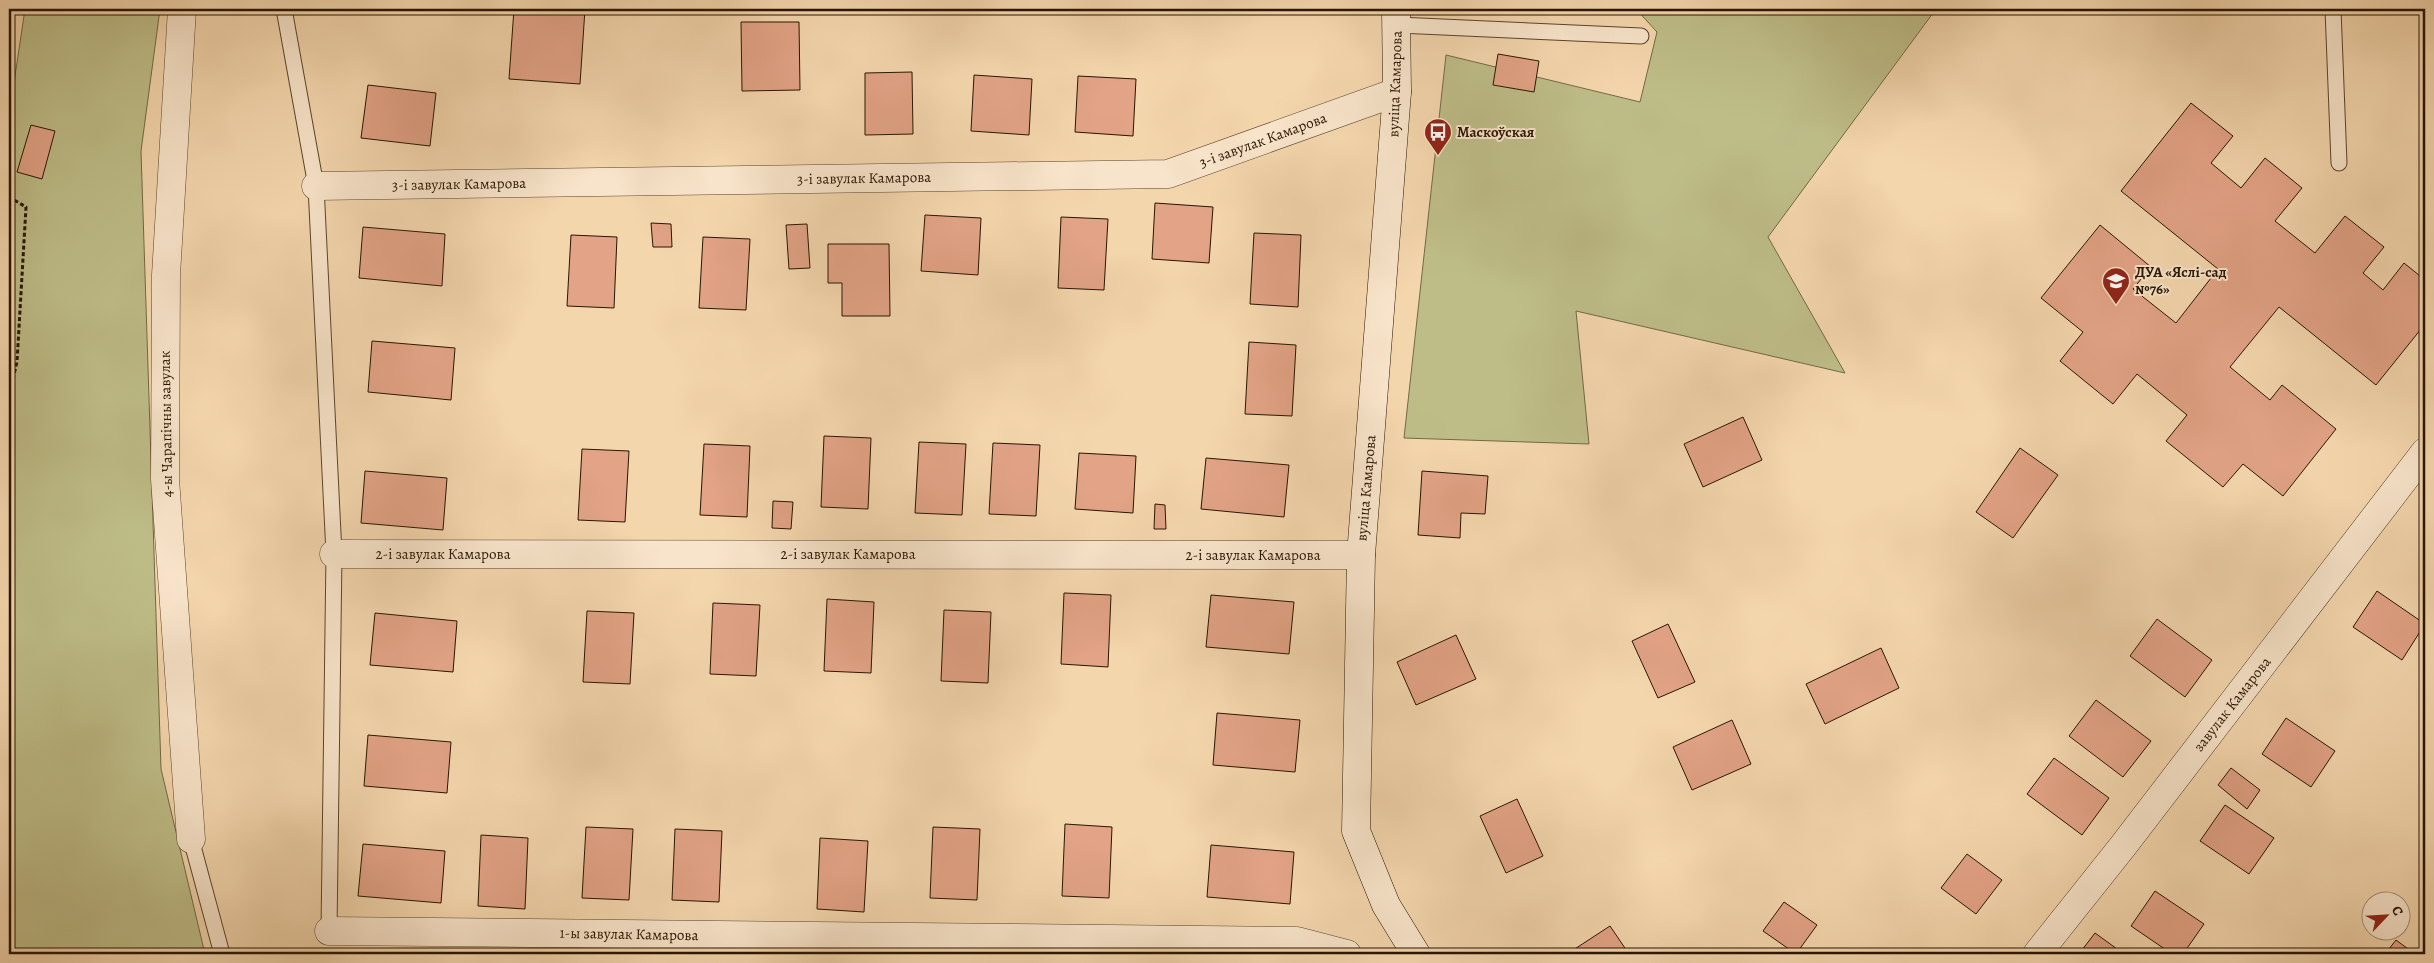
<svg xmlns="http://www.w3.org/2000/svg" width="2434" height="963" font-family="Alegreya,serif">
  <style>
    .green { fill: #bebd88; stroke: #736944 }
    .building { fill: #e2a386; stroke: #281500 }
    .lines { fill: none; stroke-linecap: round; stroke-linejoin: round }
    .lane-casing { stroke: #5b452b; stroke-width: 17 }
    .street-casing { stroke: #5b452b; stroke-width: 29 }
    .secondary-casing { stroke: #281500; stroke-width: 29 }
    .path { stroke: #281500; stroke-width: 3; stroke-dasharray: 4 2.5; stroke-linecap: butt }
    .lane { stroke: #f8e4ca; stroke-width: 15 }
    .street { stroke: #f8e4ca; stroke-width: 28 }
    .secondary { stroke: #f8e4ca; stroke-width: 28 }
    .labels { text-anchor: middle; stroke-width: 4; stroke-linejoin: round; paint-order: stroke }
    .street-label { font-size: 15px; fill: #281500; stroke: #f8e4ca }
    .poi-label { font-size: 15px; font-weight: bold; fill: #281500; stroke: #f8e4ca; text-anchor: start }
  </style>
  <rect width="100%" height="100%" fill="#f4d6ad"/>
  <filter id="stains"><feTurbulence type="fractalNoise" baseFrequency=".004" numOctaves="4"/><feColorMatrix values="0 0 0 0 .2 0 0 0 0 .09 0 0 0 0 .02 0 0 0 .5 -.17"/></filter>
  <radialGradient id="worn" r=".72"><stop offset=".6" stop-color="#630" stop-opacity="0"/><stop offset="1" stop-color="#630" stop-opacity=".3"/></radialGradient>
  <!-- green -->
  <path class="green" d="M25,9H160L141,151L161,769L205,954H9V116Z
    M1636,9H1936L1768,237L1845,373L1576,311L1589,444L1404,438L1446,55L1640,102L1657,32Z"/>
  <!-- building -->
  <path class="building" d="M514,9H585L580,84L509,79Z
    M741,22H799L800,90L742,91Z
    M1498,54L1539,61L1534,92L1493,85Z
    M912,72L913,134L865,135V73Z
    M974,75L1032,79L1029,135L971,131Z
    M1078,76L1136,79L1133,136L1075,132Z
    M368,85L436,93L430,146L361,138Z
    M2191,103L2233,136L2211,163L2241,188L2265,158L2302,188L2275,221L2315,253L2345,216L2384,247L2363,273L2383,290L2404,263L2425,280V324L2376,385L2279,307L2230,367L2270,400L2282,385L2336,429L2283,496L2243,464L2223,487L2166,441L2187,415L2137,374L2113,404L2060,361L2083,332L2041,298L2100,225L2151,267L2133,289L2176,323L2218,269L2121,191Z
    M31,125L55,131L42,179L17,172Z
    M1155,203L1213,207L1209,263L1152,259Z
    M925,215L981,218L978,275L921,271Z
    M1061,217L1108,219L1104,290L1058,288Z
    M651,223L671,224L672,247H653Z
    M807,224L810,268L789,269L786,225Z
    M363,227L445,234L442,286L359,278Z
    M1254,233L1301,235L1298,307L1250,304Z
    M571,235L617,237L614,308L567,306Z
    M703,237L750,239L746,310L699,308Z
    M828,244H889L890,316H842V283H828Z
    M372,341L455,348L451,400L368,392Z
    M1249,342L1296,345L1292,416L1245,414Z
    M1743,417L1762,460L1703,487L1684,444Z
    M824,436L871,438L868,509L821,507Z
    M919,442L966,444L962,515L915,513Z
    M993,443L1040,445L1036,516L989,514Z
    M704,444L750,446L747,517L700,515Z
    M2020,448L2058,475L2013,538L1976,512Z
    M582,449L629,451L625,522L578,520Z
    M1079,453L1136,456L1133,513L1075,509Z
    M1206,458L1289,465L1284,517L1201,509Z
    M365,471L447,478L443,530L361,523Z
    M1422,471L1488,476L1485,514L1461,513L1460,538L1418,535Z
    M773,501L793,502L791,529L772,528Z
    M1155,504L1165,505L1166,529H1154Z
    M2377,591L2425,624L2402,660L2353,627Z
    M1064,593L1111,595L1108,667L1061,664Z
    M1211,595L1294,602L1289,654L1206,647Z
    M827,599L874,602L871,673L824,671Z
    M713,603L760,605L756,676L710,674Z
    M944,610L991,612L988,683L941,681Z
    M587,611L634,613L630,684L583,682Z
    M375,613L457,621L453,672L370,665Z
    M2157,619L2212,660L2185,697L2130,656Z
    M1668,624L1695,682L1658,698L1632,641Z
    M1456,635L1476,679L1416,705L1397,662Z
    M1881,648L1899,688L1825,724L1806,684Z
    M2096,700L2151,741L2123,777L2069,736Z
    M1217,713L1300,720L1295,772L1213,765Z
    M2286,718L2335,751L2311,787L2262,754Z
    M1732,720L1751,764L1692,790L1673,747Z
    M368,735L451,742L447,793L364,786Z
    M2054,758L2109,798L2082,835L2027,794Z
    M2231,768L2260,790L2247,809L2218,785Z
    M1517,799L1543,856L1506,873L1480,816Z
    M2225,805L2274,838L2249,874L2200,841Z
    M1065,824L1112,827L1109,898L1062,896Z
    M586,827L633,829L629,900L582,898Z
    M933,827L980,829L977,900L930,898Z
    M675,829L722,831L719,902L672,900Z
    M481,835L528,838L525,909L478,906Z
    M820,838L868,841L864,912L817,909Z
    M363,844L445,851L441,903L358,896Z
    M1211,845L1294,852L1290,904L1207,897Z
    M1967,854L2002,880L1976,914L1941,888Z
    M2155,891L2204,924L2183,954H2172L2131,926Z
    M1784,902L1817,925L1796,954L1763,931Z
    M1610,926L1629,954H1567Z
    M2095,933L2124,954H2087L2082,950Z
    M2396,940L2415,954H2385Z"/>
  <g class="lines">
    <!-- lane casing -->
    <g class="lane-casing">
      <path id="lane" d="M284,9L316,186L334,554L329,931
        M2333,9L2339,163
        M1398,25L1641,36
        M191,839L222,954"/>
    </g>
    <!-- street casing -->
    <g class="street-casing">
      <path id="street" d="M182,9L166,275L165,479L191,839
        M316,186L1168,174L1397,92
        M334,554L1361,555
        M329,931L1297,941L1347,954
        M2037,954L2123,846L2425,452"/>
    </g>
    <!-- secondary casing -->
    <g class="secondary-casing">
      <path id="secondary" d="M1396,9L1397,92L1361,555L1356,831L1386,905L1416,954"/>
    </g>
    <!-- path -->
    <path class="path" d="M9,197L26,207L17,362L9,396"/>
    <!-- lane -->
    <use href="#lane" class="lane"/>
    <!-- street -->
    <use href="#street" class="street"/>
    <!-- secondary -->
    <use href="#secondary" class="secondary"/>
  </g>
  <!-- icons -->
  <defs>
    <g id="bus-pin" transform="scale(1.4375)"><path d="M0 17L-7.5 6A9.5 9.5 0 1 1 7.5 6Z" fill="#8f2418" stroke="#f8e4ca"/><path d="M-5-6H5V4H4V6H2V4H-2V6H-4V4H-5ZM-3.5-4V0h7V-4ZM-3.5 1.2v1.5H-2V1.2ZM2 1.2v1.5H3.5V1.2Z" fill="#fff"/></g>
    <g id="school-pin" transform="scale(1.4375)"><path d="M0 17L-7.5 6A9.5 9.5 0 1 1 7.5 6Z" fill="#8f2418" stroke="#f8e4ca"/><path d="M0-5L7-2L0 1L-7-2ZM-4 1L0 2.5L4 1V4Q0 6-4 4Z" fill="#fff"/></g>
  </defs>
  <g fill-rule="evenodd">
    <use href="#bus-pin" x="1438" y="132"/>
    <use href="#school-pin" x="2116" y="281"/>
  </g>
  <g class="labels">
    <!-- street labels -->
    <g class="street-label">
      <text transform="translate(1395 84) rotate(-88)" y="5">вуліца Камарова</text>
      <text transform="translate(1263 140) rotate(-20)" y="5">3-і завулак Камарова</text>
      <text transform="translate(864 178) rotate(-1)" y="5">3-і завулак Камарова</text>
      <text transform="translate(459 184) rotate(-1)" y="5">3-і завулак Камарова</text>
      <text transform="translate(166 424) rotate(-91)" y="5">4-ы Чарапічны завулак</text>
      <text transform="translate(1366 488) rotate(-85)" y="5">вуліца Камарова</text>
      <text x="443" y="559">2-і завулак Камарова</text>
      <text x="848" y="559">2-і завулак Камарова</text>
      <text x="1253" y="560">2-і завулак Камарова</text>
      <text transform="translate(2232 704) rotate(-52)" y="5">завулак Камарова</text>
      <text transform="translate(629 934) rotate(1)" y="5">1-ы завулак Камарова</text>
    </g>
    <!-- poi labels -->
    <g class="poi-label">
      <text x="1457" y="137">Маскоўская</text>
      <text x="2135" y="277">ДУА «Яслі-сад<tspan x="2135" dy="17">№76»</tspan></text>
    </g>
  </g>
  <!-- margin -->
  <rect width="2434" height="963" fill="none" stroke="#f4d6ad" stroke-width="30"/>
  <rect x="10" y="10" width="2414" height="943" fill="none" stroke="#281500" stroke-width="2.5"/>
  <rect x="15" y="15" width="2404" height="933" fill="none" stroke="#281500"/>
  <!-- north arrow -->
  <g transform="translate(2386 916) rotate(65)"><circle r="24" fill="#f8e4ca" stroke="#a59179"/>
  <path d="M0-4L9 19L0 12L-9 19Z" fill="#8f2418"/>
  <text y="-8" font-size="14" font-weight="bold" text-anchor="middle" fill="#281500">С</text>
  </g>
  <rect width="100%" height="100%" filter="url(#stains)"/>
  <rect width="100%" height="100%" fill="url(#worn)"/>
</svg>
